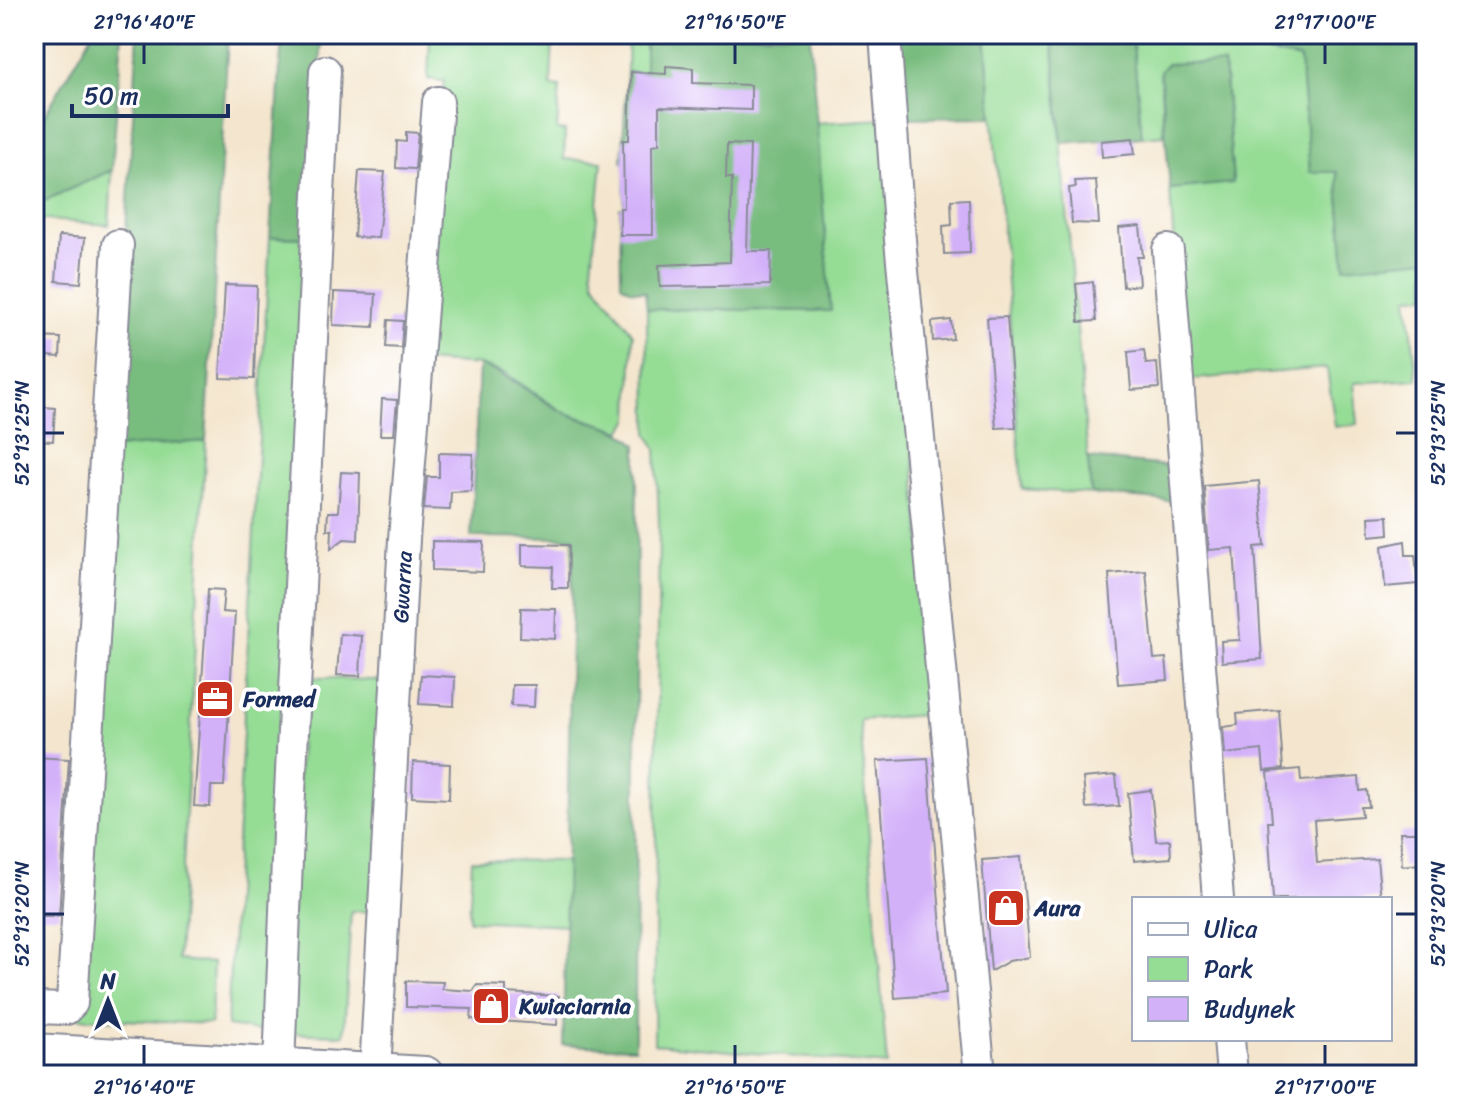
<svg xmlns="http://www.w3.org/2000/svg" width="1460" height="1109" font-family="Sriracha,sans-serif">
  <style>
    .green { fill: #95dc95; stroke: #58867a; stroke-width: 2 }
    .forest { fill: #78bc7e; stroke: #4a766e; stroke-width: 2 }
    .building { fill: #d3b1f9 }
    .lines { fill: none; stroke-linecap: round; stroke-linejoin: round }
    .minor-casing { stroke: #888a96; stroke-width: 34 }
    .major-casing { stroke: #888a96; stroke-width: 40 }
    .minor { stroke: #fff; stroke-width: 30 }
    .major { stroke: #fff; stroke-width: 36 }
    .ticks { fill: none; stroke: #1b2f5e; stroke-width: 3 }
    .labels { text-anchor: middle; stroke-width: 8; stroke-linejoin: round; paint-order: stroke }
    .street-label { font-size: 22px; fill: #1b2f5e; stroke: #fff }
    .poi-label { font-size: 22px; font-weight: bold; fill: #1b2f5e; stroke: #fff; text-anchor: start }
    .neatline { fill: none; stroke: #1b2f5e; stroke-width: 3 }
    .ticks-label { font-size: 20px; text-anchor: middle; fill: #1b2f5e }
  </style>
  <rect width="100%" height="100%" fill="#fff"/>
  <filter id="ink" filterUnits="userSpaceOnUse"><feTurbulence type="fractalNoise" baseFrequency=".0125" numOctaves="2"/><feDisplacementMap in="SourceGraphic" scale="16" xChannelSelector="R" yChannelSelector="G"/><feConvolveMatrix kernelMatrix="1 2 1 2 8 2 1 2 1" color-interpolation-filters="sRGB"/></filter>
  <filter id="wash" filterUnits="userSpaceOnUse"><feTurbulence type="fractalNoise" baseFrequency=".006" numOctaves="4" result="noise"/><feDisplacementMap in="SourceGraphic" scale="32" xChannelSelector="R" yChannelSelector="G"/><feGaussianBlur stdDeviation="1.8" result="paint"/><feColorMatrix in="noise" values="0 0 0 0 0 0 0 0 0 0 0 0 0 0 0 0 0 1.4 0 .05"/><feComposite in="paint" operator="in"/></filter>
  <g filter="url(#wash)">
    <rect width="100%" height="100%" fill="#f4e6ce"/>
    <!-- green -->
    <path class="green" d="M430,34H553L551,86L560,87L557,130L565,131L564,159L602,161L592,270L595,283L633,334L630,419L622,431L563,412L506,374L479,365L424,361L444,81L428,79Z
      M628,34H645V73L627,72Z
      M985,34H1052L1091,494L1022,489L1005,256Z
      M1132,34H1268L1269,53L1300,58L1310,172H1337L1345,266L1426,259V296L1408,297L1417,379L1354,383L1358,424L1335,427L1327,368L1183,380L1170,189L1233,182L1224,64L1167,65L1160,72L1164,135L1142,137Z
      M884,119L936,714L860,720L887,1065L654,1044L659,523L656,449L648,433L647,309L830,311L816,123Z
      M112,170L109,225L35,219V205Z
      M270,237L311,238L272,1033L227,1026Z
      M206,441L178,960L213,963L211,1024L79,1018L113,448Z
      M303,677L392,681L379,912L351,911L344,1035L286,1033Z
      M472,860L568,861L567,925L469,920Z"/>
    <!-- forest -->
    <path class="forest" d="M92,34H122L112,170L35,205L34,233V133Z
      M138,34H228L206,441L113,448Z
      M282,34H322L311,238L270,237Z
      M645,34H810L831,311L647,309L645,292L631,290L621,284L620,208H624L625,163L622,162L627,72H645Z
      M895,34H985L992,117L901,118Z
      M1052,34H1132L1142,137L1062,143Z
      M1268,34H1426V259L1345,267L1337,172H1310L1300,59L1269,53Z
      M1183,63L1224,64L1233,183L1170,189L1160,71L1167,64Z
      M479,365C512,376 530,394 560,410C589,426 611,419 637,445L635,1048L563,1045L573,538L471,537Z
      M1088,458L1177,467L1181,502L1091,494Z"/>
    <g id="blocks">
      <!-- building -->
      <path class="building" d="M666,66L693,68V83L751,85V110L659,107V144L652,145L653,235H620V208H624L623,140H629L631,72L666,74Z
        M406,132L418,133L415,169L396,168L397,141L406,142Z
        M1133,138L1135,154L1102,157L1101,141Z
        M727,144L750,145L747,251H771L770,285L660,287L659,265L730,262L732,178H726Z
        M359,171L385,172L378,238L354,237Z
        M1096,180L1099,224L1072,223L1069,188L1076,187L1075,181Z
        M969,199L970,253L944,254L943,226L952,225L951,200Z
        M1140,226L1143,257H1137L1139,285L1123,287L1119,228Z
        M59,236L85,238L81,283L56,281Z
        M1093,282L1096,321L1079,322L1076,284Z
        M225,285L257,286L254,379L220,378Z
        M334,292L376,294L374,327L333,325Z
        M1007,317L1016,427L996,428L987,318Z
        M388,320L403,321L401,348L386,347Z
        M951,320L953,339L933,341L932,322Z
        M34,337L61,338L60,357L34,355Z
        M1144,350L1146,364L1157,363L1159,388L1131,390L1128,352Z
        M382,399L397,400L394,435H380Z
        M34,406L55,408L53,441L34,440Z
        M439,453L473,454L471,491L451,492L450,510L424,509L427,477H439Z
        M341,472L360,473L358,540L344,539L331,549L332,530H327L328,512H338Z
        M1259,481L1265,546L1255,547L1262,659L1222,662L1221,641L1240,640L1234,548L1209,550L1204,486Z
        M1388,516L1389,534L1370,536L1369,517Z
        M432,541L484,542L483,572L432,570Z
        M1405,541L1406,555H1415L1418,584L1385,587L1382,546Z
        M522,544L569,545L568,588H552L553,567L522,566Z
        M1146,571L1154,659L1166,658L1168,680L1118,684L1109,574Z
        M208,589L224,590L222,612L235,613L224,786H211L210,807L194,806Z
        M521,608L556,609L555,639L520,637Z
        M340,634L362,636L360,676L337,675Z
        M421,675L455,677L454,706L419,704Z
        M512,685H535L534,707L511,706Z
        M1279,710L1283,769L1264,771L1262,750L1225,754L1223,727L1238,725L1237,714Z
        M34,757L69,759L59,916H41L34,912Z
        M928,758L946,994L895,998L877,761Z
        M413,762L450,764L449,799L412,797Z
        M1300,769L1301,781L1359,777L1360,791L1367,790L1369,807H1361L1362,816L1314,820L1317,863L1377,859L1381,899H1273L1268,822H1272L1268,772Z
        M1116,775L1119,806L1086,808L1083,778Z
        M1151,790L1156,841L1170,840L1171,858L1134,861L1128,793Z
        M1400,832H1418L1419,864L1402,866Z
        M1021,857L1030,957L1009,961L991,971L982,860Z
        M406,981L443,982L442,989L473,991L477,985L506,986V993L559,996L557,1025L471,1019L472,1009L406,1007Z"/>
    </g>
  </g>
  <g filter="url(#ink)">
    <use href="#blocks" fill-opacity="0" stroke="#888a96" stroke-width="2"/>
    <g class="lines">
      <!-- minor casing -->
      <g class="minor-casing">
        <path id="minor" d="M885,34L900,240L980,1075
          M1168,250L1218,899
          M34,1008L66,1009L72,1003L118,245
          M1229,1039L1232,1075
          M279,1067L288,834L325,71
          M375,1072L404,539L438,102"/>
      </g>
      <!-- major casing -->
      <g class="major-casing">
        <path id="major" d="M34,1052L425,1075"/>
      </g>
      <!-- minor -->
      <use href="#minor" class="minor"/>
      <!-- major -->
      <use href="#major" class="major"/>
    </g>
  </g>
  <!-- ticks -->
  <path class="ticks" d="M144,44V64M735,44V64M1325,44V64M44,433H64M1396,433H1416M44,914H64M1396,914H1416M144,1045V1065M735,1045V1065M1325,1045V1065"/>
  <!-- icons -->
  <defs>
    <g id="office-square" transform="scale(2)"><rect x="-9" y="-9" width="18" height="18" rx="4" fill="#c8321e" stroke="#fff"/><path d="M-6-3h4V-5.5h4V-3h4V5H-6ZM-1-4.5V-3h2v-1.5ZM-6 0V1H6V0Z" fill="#fff"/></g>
    <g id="shop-square" transform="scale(2)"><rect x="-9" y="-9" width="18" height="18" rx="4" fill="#c8321e" stroke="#fff"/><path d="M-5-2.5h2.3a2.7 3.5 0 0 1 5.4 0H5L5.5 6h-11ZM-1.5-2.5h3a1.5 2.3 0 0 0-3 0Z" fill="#fff"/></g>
  </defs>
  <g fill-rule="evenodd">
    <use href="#office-square" x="215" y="699"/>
    <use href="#shop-square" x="1006" y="908"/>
    <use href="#shop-square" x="491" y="1006"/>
  </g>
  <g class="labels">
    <!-- street labels -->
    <g class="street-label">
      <text transform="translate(402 587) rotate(-87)" y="8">Gwarna</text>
    </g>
    <!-- poi labels -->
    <g class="poi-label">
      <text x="243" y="707">Formed</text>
      <text x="1034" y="916">Aura</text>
      <text x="519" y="1014">Kwiaciarnia</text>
    </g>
  </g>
  <!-- margin -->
  <rect width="1460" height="1109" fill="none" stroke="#fff" stroke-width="88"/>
  <!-- legend -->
  <rect x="1132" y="897" width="260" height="144" fill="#ffffff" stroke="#a4acbf" stroke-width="2"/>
  <rect x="1148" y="923" width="40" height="12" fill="#ffffff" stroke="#a4acbf" stroke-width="2"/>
  <text x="1204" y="937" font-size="24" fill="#1b2f5e">Ulica</text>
  <rect x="1148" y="957" width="40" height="24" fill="#95dc95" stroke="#a4acbf" stroke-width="2"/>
  <text x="1204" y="977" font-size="24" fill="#1b2f5e">Park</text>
  <rect x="1148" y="997" width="40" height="24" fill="#d3b1f9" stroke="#a4acbf" stroke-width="2"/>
  <text x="1204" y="1017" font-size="24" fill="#1b2f5e">Budynek</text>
  <!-- north arrow -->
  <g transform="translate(108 1001)" stroke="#ffffff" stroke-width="6" paint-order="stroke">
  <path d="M0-6L14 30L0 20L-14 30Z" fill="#1b2f5e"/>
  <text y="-12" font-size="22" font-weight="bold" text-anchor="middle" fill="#1b2f5e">N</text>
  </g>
  <!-- scale -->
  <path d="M72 104v12h156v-12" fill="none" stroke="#1b2f5e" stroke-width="4"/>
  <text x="84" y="104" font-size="24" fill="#1b2f5e" stroke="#ffffff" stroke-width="6" paint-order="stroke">50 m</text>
  <rect x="44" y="44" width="1372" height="1021" class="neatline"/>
  <g class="ticks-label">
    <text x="144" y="29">21°16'40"E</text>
    <text x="735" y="29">21°16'50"E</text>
    <text x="1325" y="29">21°17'00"E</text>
    <text transform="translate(22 433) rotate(-90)" y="7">52°13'25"N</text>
    <text transform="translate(1438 433) rotate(-90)" y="7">52°13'25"N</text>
    <text transform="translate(22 914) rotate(-90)" y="7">52°13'20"N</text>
    <text transform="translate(1438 914) rotate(-90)" y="7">52°13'20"N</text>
    <text x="144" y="1094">21°16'40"E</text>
    <text x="735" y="1094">21°16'50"E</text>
    <text x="1325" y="1094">21°17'00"E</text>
  </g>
</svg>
